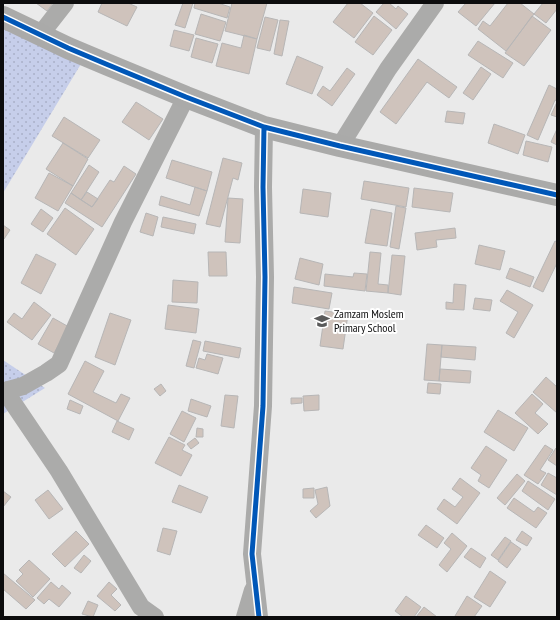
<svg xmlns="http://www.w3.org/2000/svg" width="560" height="620" font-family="'PT Sans Narrow',sans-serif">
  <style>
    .grass { fill: url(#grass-dots) }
    .building { fill: #cfc3bc; stroke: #b7b6b6 }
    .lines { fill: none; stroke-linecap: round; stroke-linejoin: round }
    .street { stroke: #ababaa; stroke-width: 18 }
    .secondary { stroke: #aaaaa9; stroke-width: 22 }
    .cycleway-casing { stroke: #fff; stroke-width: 8 }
    .cycleway { stroke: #0057b8; stroke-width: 5 }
    .labels { text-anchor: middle; stroke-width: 4; stroke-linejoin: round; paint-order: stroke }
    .poi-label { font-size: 12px; fill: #0c0c0d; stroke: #fff; text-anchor: start }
  </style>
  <defs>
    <pattern id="grass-dots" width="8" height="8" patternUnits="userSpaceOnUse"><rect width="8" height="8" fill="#c6ceea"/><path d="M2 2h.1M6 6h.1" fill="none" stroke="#a9b0c8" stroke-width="1.8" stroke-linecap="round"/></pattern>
  </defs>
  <rect width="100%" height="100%" fill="#eaeaea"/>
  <!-- grass -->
  <path class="grass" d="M3,21L84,59L3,193Z
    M3,360L45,388L3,414Z"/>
  <!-- building -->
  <path class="building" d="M36,3H53L47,11Z
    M102,3H128L137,7L127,26L98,12Z
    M183,3H193L185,28L175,25Z
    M195,3H218L230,7L227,18L194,8Z
    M232,3H267L257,39L225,31Z
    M348,3H360L373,13L354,38L333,22Z
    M384,3H389L396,9L398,6L408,14L396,29L376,12Z
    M466,3H495L476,26L458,12Z
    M508,3H520L534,14L506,51L478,29L483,21L490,26Z
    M543,3H557V9L546,23L534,14Z
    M201,14L226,22L220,41L195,34Z
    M374,16L392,30L373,55L355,42Z
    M532,16L551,30L524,66L505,53Z
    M265,17L278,20L270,51L257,48Z
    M280,20L289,21L282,56L274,54Z
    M174,30L194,35L189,51L170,46Z
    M244,35L257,39L249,74L216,66L222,43L241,48Z
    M196,38L218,44L212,63L191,57Z
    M478,41L513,63L503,78L468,55Z
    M297,56L323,67L312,94L286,84Z
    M418,59L457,87L449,98L427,82L396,124L380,112Z
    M481,67L491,74L473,100L463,93Z
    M347,68L355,74L332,106L317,95L323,86L330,91Z
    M549,85L557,89V101L555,100L538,140L527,135Z
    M136,102L163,119L149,140L122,122Z
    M557,102V117L551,115Z
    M447,111L465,113L463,124L445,122Z
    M64,117L100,140L88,158L52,136Z
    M494,124L525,135L518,154L488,143Z
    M557,129V145L551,142Z
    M526,141L552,147L548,162L523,155Z
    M63,143L88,159L73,186L46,169Z
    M223,158L242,163L238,180L233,178L220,227L206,224Z
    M172,160L212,172L207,191L166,178Z
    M89,165L99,172L81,200L71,193Z
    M124,166L136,174L102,227L65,203L71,193L92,207L110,180L114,182Z
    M49,173L73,186L58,211L35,198Z
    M364,181L409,188L406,207L361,199Z
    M195,187L207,191L199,216L159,205L161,196L190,205Z
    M414,188L453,193L450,212L412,207Z
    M303,189L331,193L328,217L300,213Z
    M87,192L98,199L92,207L81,200Z
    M228,198L243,199L240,243L225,242Z
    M396,206L406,208L399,249L390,247Z
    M65,208L94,229L76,255L47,234Z
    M41,209L53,218L43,232L31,224Z
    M371,209L392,213L387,246L365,243Z
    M146,213L158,217L153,236L140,232Z
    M163,217L196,224L194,234L161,227Z
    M3,225L10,230L4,239L3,238Z
    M455,228L456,238L436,240L437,247L417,250L415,233Z
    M555,241L557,242V263L543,292L533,287Z
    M479,245L505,251L500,270L475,264Z
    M208,252H226L227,276H209Z
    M370,252L381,253L378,284L388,285V293L366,291Z
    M36,254L56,264L41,294L21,283Z
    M392,255L405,256L401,295L388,293Z
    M300,258L323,264L319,285L295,279Z
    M510,268L534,277L530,287L506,278Z
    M354,273L367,274L365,291L324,286L325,274L353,277Z
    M173,280L198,282L197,303L172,302Z
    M454,284L466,285L464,310L446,309V302L453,303Z
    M294,287L332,293L329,309L292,303Z
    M507,290L533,305L514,338L506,333L518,312L500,301Z
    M475,298L492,300L490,311L473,309Z
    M34,302L51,315L32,340L7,322L14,313L22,319Z
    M168,305L199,309L196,333L165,329Z
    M325,311L348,314L343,349L320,346Z
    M110,313L131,320L115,365L95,357Z
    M53,318L69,327L54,353L38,344Z
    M193,340L201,342L194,368L186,366Z
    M205,341L241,348L239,358L203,351Z
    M427,344L442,345L439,381L424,380Z
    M442,345L476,347L475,360L441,357Z
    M207,354L223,358L218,374L196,368L199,358L205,360Z
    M85,361L104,371L93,392L116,403L121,394L130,398L118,421L68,394Z
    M440,369L471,371L470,383L439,381Z
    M546,377L557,387V413L533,392Z
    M428,383L441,384L440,394L427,393Z
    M161,384L166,391L160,396L154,389Z
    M532,394L543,404L535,413L548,424L538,434L515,413Z
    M225,395L238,396L234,428L221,426Z
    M319,395V410L304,411L303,396Z
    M291,398H302V403L291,404Z
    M191,399L211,406L207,417L188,411Z
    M70,400L83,406L80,414L67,409Z
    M498,410L528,428L514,451L484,432Z
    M182,411L196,418L184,442L170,434Z
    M117,421L134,429L129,440L112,432Z
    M197,428L203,429V437H196Z
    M169,437L185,445L182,450L192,455L181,476L155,463Z
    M195,438L199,443L191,449L187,444Z
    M545,445L553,450L540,470L546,473L538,484L524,475Z
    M486,446L507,460L489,488L478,481L481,475L471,468Z
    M556,448L557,449V466L548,460Z
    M548,473L557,478V495L541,485Z
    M517,474L525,481L505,505L497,498Z
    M460,478L480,493L457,524L437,509L444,499L455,507L463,497L452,489Z
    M528,481L555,499L548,510L522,491Z
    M179,485L208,497L201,513L172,502Z
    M327,487L330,506L316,518L310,511L318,504L315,490Z
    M314,488V498H303V489Z
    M48,490L63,509L49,519L35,500Z
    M3,491L11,497L3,507Z
    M514,498L534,512L538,507L547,513L536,528L507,508Z
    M426,525L444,538L437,548L418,535Z
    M163,528L177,531L170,555L157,551Z
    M76,531L89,544L65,567L52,554Z
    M522,531L532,538L527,546L516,540Z
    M452,533L467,546L447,572L439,565L451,549L444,543Z
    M505,537L511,541L498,560L491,555Z
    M511,542L521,549L507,568L498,561Z
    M471,548L486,558L480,568L464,557Z
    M84,555L91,561L81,573L74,568Z
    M29,560L50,579L33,597L16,581L23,574L19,570Z
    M490,571L506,582L490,607L474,597Z
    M3,573L35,600L26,609L3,589Z
    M51,582L59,589L62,585L71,593L59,607L49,599L44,604L37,598Z
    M109,582L117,589L111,595L121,605L115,611L97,596Z
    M406,596L421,607L414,617H403L395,611Z
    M467,596L482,606L474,617H456L455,616Z
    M88,601L98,605L93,617L82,614Z
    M424,607L437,617H416Z"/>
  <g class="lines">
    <!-- street -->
    <path class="street" d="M40,35L65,3
      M340,146L388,69L435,3
      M5,391L59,471L141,607L155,617
      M3,393L5,391L23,386L46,373L59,364L123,222L186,97
      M245,617L253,590
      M259,617L252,554L263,406L265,277L263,187L264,127"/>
    <!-- secondary -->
    <path class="secondary" d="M3,17L68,48L106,64L186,97L264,127L340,146L557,195"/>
    <!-- cycleway casing -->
    <g class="cycleway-casing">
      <path id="cycleway" d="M3,17L68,48L106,64L186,97L264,127L340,146L557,195
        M259,617L252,554L263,406L265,277L263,187L264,127"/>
    </g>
    <!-- cycleway -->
    <use href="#cycleway" class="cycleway"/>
  </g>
  <!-- icons -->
  <defs>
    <g id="school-bare" transform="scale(1.2)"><path d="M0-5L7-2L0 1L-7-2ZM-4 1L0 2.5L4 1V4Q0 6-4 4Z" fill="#5a5a5a" stroke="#fff" stroke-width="2.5" paint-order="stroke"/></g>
  </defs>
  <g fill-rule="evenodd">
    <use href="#school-bare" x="322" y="321"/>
  </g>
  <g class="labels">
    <!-- poi labels -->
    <g class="poi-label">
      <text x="334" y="318">Zamzam Moslem<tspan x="334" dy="14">Primary School</tspan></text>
    </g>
  </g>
  <!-- border -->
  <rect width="560" height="620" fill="none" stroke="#0c0c0d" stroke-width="8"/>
</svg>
